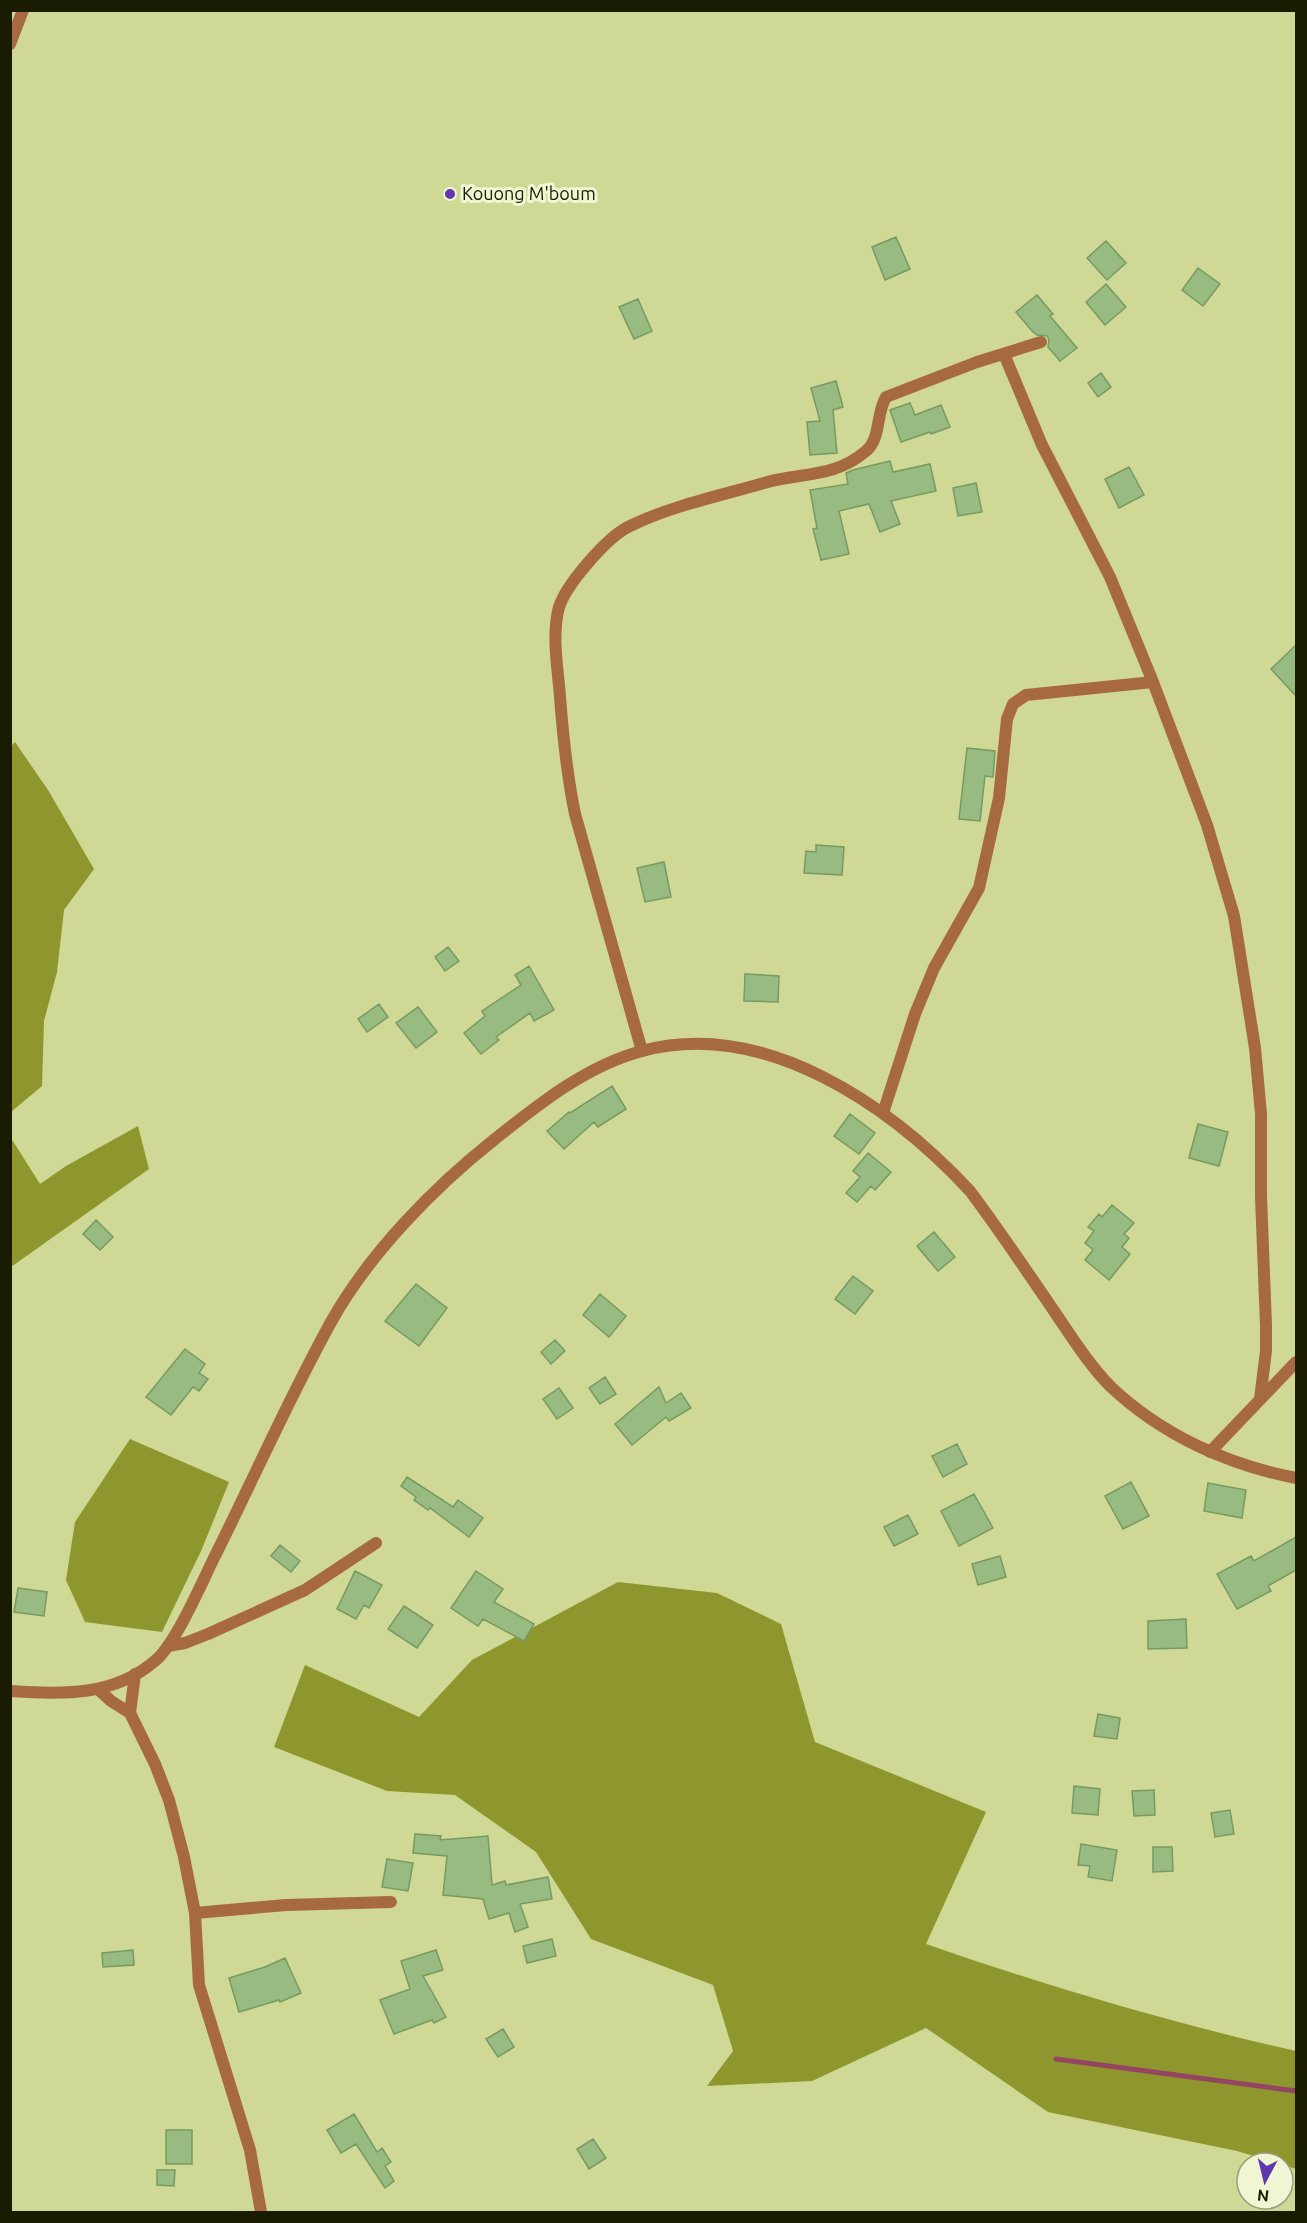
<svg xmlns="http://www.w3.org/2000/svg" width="1307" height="2223" font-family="Ubuntu,sans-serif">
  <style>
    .forest { fill: #8e972d }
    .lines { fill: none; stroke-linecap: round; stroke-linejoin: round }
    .stream { stroke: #954462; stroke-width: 5 }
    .building { fill: #97bb81; stroke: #789a62; stroke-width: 1.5 }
    .minor { stroke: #a7693f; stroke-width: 12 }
    .tertiary { stroke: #a7693f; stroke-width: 12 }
    .poi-dot { fill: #6137af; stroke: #f0f5d4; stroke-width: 2 }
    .labels { text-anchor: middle; stroke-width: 6; stroke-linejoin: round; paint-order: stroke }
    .poi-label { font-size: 18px; fill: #1a1c02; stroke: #f0f5d4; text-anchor: start }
  </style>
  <rect width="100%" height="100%" fill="#cfd894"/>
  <!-- forest -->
  <path class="forest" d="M15,742L48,790L94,869L64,910L57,972L44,1021L42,1086L11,1112L10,747Z
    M138,1126L149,1169L11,1267V1138L40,1184L66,1166Z
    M130,1439L229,1482L202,1549L162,1632L85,1622L66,1580L75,1522Z
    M618,1582L717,1593L781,1624L815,1742L986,1812L926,1944C1047,1986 1171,2023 1296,2051V2169L1283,2165V2163H1277L1237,2151L1048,2112L926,2028L812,2081L707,2086L733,2051L713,1985L591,1939L536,1852L455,1795L387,1791L274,1747L305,1665L419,1717L472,1660Z"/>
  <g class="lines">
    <!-- stream -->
    <path class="stream" d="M1056,2059L1296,2091"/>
  </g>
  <!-- building -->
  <path class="building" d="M896,237L910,269L885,280L872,247Z
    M1106,241L1126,263L1107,280L1087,258Z
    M1198,268L1220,284L1203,306L1182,290Z
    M1106,284L1126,307L1105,325L1086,302Z
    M1037,295L1053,314L1050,316L1077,348L1060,361L1048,347L1049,340L1047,336L1037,335L1032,331L1016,312Z
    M638,299L652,331L634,339L619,307Z
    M1101,373L1111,387L1098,397L1088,383Z
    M836,381L843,407L833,410L837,453L810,455L807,422L820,421L811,388Z
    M910,403L915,415L941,405L950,427L931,434L930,432L901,442L890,410Z
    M890,461L893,472L930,464L936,491L891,501L900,524L880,532L869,504L839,511L849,554L821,560L813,529L817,528L810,490L848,484L846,473L853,470Z
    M1129,467L1144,495L1119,508L1105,479Z
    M976,483L982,512L958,516L953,488Z
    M1296,645V696L1271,669Z
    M967,748L995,751L993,777L985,776L980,821L959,819Z
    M816,845L844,847L842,875L804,873L806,851L816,852Z
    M664,862L671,897L645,902L637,868Z
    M448,947L459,961L445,971L435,957Z
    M529,966L554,1010L534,1021L530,1013L496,1037L499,1040L481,1054L464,1033L485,1016L482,1011L521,985L515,975Z
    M745,974L779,976L778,1002L744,1001Z
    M379,1004L388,1017L367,1032L358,1019Z
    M418,1007L437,1032L416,1048L396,1023Z
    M612,1086L626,1109L598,1127L594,1122L564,1149L547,1131L569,1112L570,1113Z
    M850,1114L875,1133L859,1154L834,1136Z
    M1198,1124L1228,1132L1219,1166L1189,1158Z
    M868,1153L891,1172L875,1190L871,1186L857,1202L846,1193L860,1177L853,1171Z
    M1112,1205L1134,1223L1124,1234L1129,1238L1122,1247L1130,1254L1109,1280L1085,1260L1093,1250L1085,1243L1094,1231L1088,1227L1099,1214L1102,1217Z
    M96,1220L113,1237L100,1250L83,1234Z
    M934,1232L955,1257L938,1271L917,1246Z
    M853,1276L873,1291L855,1314L835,1299Z
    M416,1284L447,1308L419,1346L385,1321Z
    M600,1294L626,1316L609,1337L583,1315Z
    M555,1340L565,1351L551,1364L541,1352Z
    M185,1349L205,1364L199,1373L208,1379L199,1391L193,1387L171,1415L146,1397Z
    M605,1377L616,1394L600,1404L589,1388Z
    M659,1387L666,1403L681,1393L691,1408L669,1421L666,1417L632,1445L615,1424Z
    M559,1388L573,1408L557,1419L543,1399Z
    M957,1444L967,1464L943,1477L932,1456Z
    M407,1477L453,1507L458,1500L483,1518L469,1537L430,1508L428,1510L414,1500L416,1497L401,1486Z
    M1131,1482L1149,1516L1123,1529L1105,1496Z
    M1208,1483L1246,1490L1242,1518L1204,1511Z
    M974,1494L993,1528L959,1546L941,1511Z
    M908,1515L918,1534L894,1546L884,1527Z
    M1296,1537V1570L1268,1586L1271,1591L1237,1609L1217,1574L1251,1556L1254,1561Z
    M280,1545L300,1561L291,1572L271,1556Z
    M1000,1556L1006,1577L978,1585L972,1564Z
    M355,1571L382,1585L369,1608L364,1605L356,1619L337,1609Z
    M476,1571L503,1589L494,1602L534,1624L524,1641L483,1619L478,1626L451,1608Z
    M18,1588L47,1592L44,1616L14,1612Z
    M404,1606L433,1625L417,1648L388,1629Z
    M1186,1619L1187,1648L1148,1649V1621Z
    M1098,1714L1120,1718L1117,1739L1094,1736Z
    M1074,1786L1100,1789L1098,1815L1072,1813Z
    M1154,1790L1155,1815L1134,1816L1132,1791Z
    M1230,1810L1234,1834L1215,1837L1211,1813Z
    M415,1834L441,1836L440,1840L488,1836L492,1885L505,1881L506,1885L548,1877L552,1899L520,1904L528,1927L515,1932L509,1913L489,1919L483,1899L443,1895L447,1856L413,1853Z
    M1081,1844L1117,1850L1112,1881L1088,1877L1090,1866L1078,1865Z
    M1153,1847H1172L1173,1871L1153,1872Z
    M387,1859L413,1863L408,1891L382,1887Z
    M552,1939L556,1956L527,1963L523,1946Z
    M133,1950L134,1965L103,1967L102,1953Z
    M436,1950L443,1970L423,1976L446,2017L434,2023L432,2020L394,2034L380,2000L410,1989L401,1961Z
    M285,1958L301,1993L280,2002L279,2000L239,2012L229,1978L265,1967Z
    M503,2029L514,2047L498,2057L486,2039Z
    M354,2114L377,2152L382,2148L391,2162L385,2166L394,2181L385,2188L356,2144L341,2153L327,2130Z
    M166,2130H192V2164H166Z
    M593,2139L606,2158L589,2169L577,2149Z
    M157,2170H175L174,2186L157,2185Z"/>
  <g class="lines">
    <!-- minor -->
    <path class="minor" d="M10,44L23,10
      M1004,354L1042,445L1110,577L1153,682L1207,825L1234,916L1255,1048L1261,1114V1197L1266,1325V1351L1260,1399
      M642,1051L575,814C567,775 563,737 560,697C558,669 552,640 558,611C563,587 608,536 630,526C671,506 719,496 764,483C801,472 833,479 866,451C881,439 876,413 886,397L977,362L1041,342
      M883,1113L915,1014L934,968L979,888L999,798L1007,719L1013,704L1026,695L1153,682
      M1210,1452L1296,1362
      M168,1646L185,1643L208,1634L305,1590L376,1543
      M99,1690L111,1701L130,1713L155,1764L169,1800L184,1857L195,1913L199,1985L250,2150L261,2212
      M130,1713L135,1674
      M195,1913L286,1905L391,1902"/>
    <!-- tertiary -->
    <path class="tertiary" d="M10,1691C63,1694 114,1697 156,1660C176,1642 200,1587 212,1562C252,1482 288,1400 331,1322C369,1254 433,1188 495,1139C539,1104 586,1066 642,1051C765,1018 891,1106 970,1191C1000,1231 1028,1273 1056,1314C1073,1339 1090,1366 1111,1387C1162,1435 1228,1465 1296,1478"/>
  </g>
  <!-- markers -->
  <circle class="poi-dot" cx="450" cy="194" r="6"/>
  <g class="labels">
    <!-- poi labels -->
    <g class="poi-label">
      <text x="462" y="200">Kouong M'boum</text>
    </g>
  </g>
  <!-- border -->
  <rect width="1307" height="2223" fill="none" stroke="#1a1c02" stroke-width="24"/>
  <!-- north arrow -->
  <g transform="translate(1265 2181) rotate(187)"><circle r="28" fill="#f0f5d4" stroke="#9a9e80" stroke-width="1.5"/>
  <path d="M0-4.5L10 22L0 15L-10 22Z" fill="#6137af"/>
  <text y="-9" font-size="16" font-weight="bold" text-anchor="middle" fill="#1a1c02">N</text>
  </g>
</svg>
